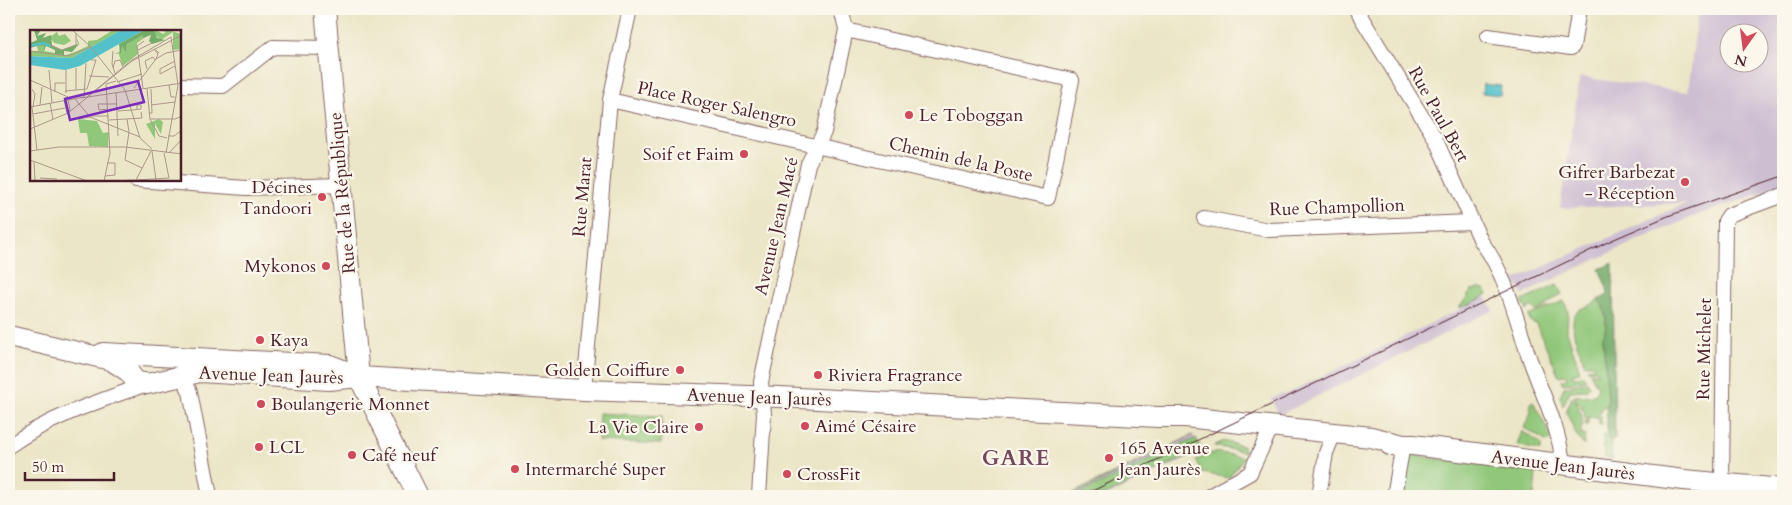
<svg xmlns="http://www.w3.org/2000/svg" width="1792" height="505" font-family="Cardo,serif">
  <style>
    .industrial { fill: #cebed2; fill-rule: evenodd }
    .green { fill: #91c77a; stroke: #6e7352 }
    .forest { fill: #74ac6a; stroke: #5f664a }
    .water { fill: #53c1c9; stroke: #4e707a }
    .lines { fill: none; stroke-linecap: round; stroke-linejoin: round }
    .street-casing { stroke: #836562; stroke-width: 16 }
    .secondary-casing { stroke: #836562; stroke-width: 22 }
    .street { stroke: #fff; stroke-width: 14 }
    .secondary { stroke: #fff; stroke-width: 20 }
    .tram { stroke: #4a1f2b; stroke-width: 1 }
    .poi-dot { fill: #d1495b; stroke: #fbf7ec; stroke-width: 2 }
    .labels { text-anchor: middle; stroke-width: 4.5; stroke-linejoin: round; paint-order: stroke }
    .street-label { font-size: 18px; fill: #4a1f2b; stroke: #fbf7ec }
    .poi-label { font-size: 18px; fill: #4a1f2b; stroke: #fbf7ec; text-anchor: start }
    .district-label { font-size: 22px; font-weight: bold; letter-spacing: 1px; fill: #77475d; stroke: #fbf7ec }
    .inset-river { fill: none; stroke: #53c1c9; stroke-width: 2.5 }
    .inset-road { fill: none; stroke: #ab9689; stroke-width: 1 }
    .view { fill: #7b2cbf; fill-opacity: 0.15; stroke: #7b2cbf; stroke-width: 2.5 }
    .inset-edge { fill: none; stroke: #4a1f2b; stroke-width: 2.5 }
  </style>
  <rect width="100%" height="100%" fill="#fbf7ec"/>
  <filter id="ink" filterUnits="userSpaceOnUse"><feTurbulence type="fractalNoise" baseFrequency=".02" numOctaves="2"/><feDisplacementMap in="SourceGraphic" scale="10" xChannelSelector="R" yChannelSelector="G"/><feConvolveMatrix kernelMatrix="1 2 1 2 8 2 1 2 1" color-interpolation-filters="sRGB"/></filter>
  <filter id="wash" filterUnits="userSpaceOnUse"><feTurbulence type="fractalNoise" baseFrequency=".0096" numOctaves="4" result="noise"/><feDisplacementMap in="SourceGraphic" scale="20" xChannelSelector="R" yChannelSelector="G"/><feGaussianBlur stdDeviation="1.12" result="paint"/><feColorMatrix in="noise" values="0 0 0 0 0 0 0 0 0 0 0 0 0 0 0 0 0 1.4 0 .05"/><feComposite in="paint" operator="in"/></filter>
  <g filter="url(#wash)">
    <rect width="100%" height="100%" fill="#ece6c8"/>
    <!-- industrial -->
    <path class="industrial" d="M1698,9H1783V186L1700,214L1638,240L1541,285L1523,295L1514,280L1687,203L1560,208L1580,77L1688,92ZM1730,32H1760V62H1730Z
      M1485,295L1493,310L1279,415L1271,399L1283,393L1284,395L1473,303Z
      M1193,435L1202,451L1184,460L1106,496H1067Z"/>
    <!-- green -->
    <path class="green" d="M1557,285L1562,294C1551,299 1548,307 1536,311L1531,306L1527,311L1522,301Z
      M1479,288L1485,289L1488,294L1473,303L1459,308L1472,290Z
      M1597,300L1601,301C1606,313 1608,325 1603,338L1608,399L1606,407H1600L1601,409L1599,414L1602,417L1600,421L1603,423L1599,425L1598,417H1589L1587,426L1585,423L1587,418L1584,416L1585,411L1582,410V405L1577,402L1574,396L1595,395L1598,387L1590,373H1597L1596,370L1589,371L1587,368L1594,367L1593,364H1585C1580,351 1565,322 1578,311C1583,306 1592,307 1597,300Z
      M1564,301L1568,311L1567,331L1580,372L1572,374L1574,377L1583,376L1586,380L1563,384L1561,380L1567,379L1566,375L1559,376L1536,324L1531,322L1528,316Z
      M1588,382L1589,386L1586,390L1570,391L1563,406L1560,396L1564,387Z
      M1572,397L1580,407L1578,411L1582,413L1581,417L1584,419L1581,422L1584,425L1581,426V435H1585L1584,446L1577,436L1566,412Z
      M1533,401L1552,438L1547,442L1524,428L1531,412L1530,403Z
      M599,413L662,416L661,444L598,441Z
      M1522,431L1541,444V451L1517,445Z
      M1193,435L1071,496H1067Z
      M1603,435H1607L1609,440L1611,441L1612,459L1604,457Z
      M1196,438L1202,450L1195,453L1103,496H1075Z
      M1223,441L1243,446L1245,452L1214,446Z
      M1215,452L1244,457L1229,478L1202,473L1196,460Z
      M1412,455L1536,473L1534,496H1400L1407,458Z"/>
    <!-- forest -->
    <path class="forest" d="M1613,263L1615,439L1609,440C1606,432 1606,407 1608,398L1603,337C1608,327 1607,306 1598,300L1608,295L1607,288L1599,269Z"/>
    <!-- water -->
    <path class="water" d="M1483,84L1501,86L1500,95L1482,93Z"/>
  </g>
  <g filter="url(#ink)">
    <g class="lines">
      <!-- street casing -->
      <g class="street-casing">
        <path id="street" d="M1356,9L1435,138L1481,241C1505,273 1515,313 1527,351C1540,391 1558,421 1563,464
          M1488,36L1571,48L1573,46L1579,9
          M180,85L223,86L273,47L329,48
          M610,100L1048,198L1072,80L846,30
          M136,180L246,188L341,185
          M1204,218L1269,230L1472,222
          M182,375L190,392L210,496
          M584,390L610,100L630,9
          M9,446C51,416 100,401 147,384
          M1722,484L1725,221L1729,215L1783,195
          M759,496L764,414L761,382L808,164L824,132L846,30L841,9
          M1209,496L1250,473L1272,426
          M1319,496L1326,453L1334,433
          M1394,496L1403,445"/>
      </g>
      <!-- secondary casing -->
      <g class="secondary-casing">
        <path id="secondary" d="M325,9L359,377L418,496
          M9,336L111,360L129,372L135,381L147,384L200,372L329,380L359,377L584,390L780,397L1158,417H1185L1371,437L1403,445
          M103,353L330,365L356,375
          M1390,445H1413L1684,480L1783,489"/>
      </g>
      <!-- street -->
      <use href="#street" class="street"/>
      <!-- secondary -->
      <use href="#secondary" class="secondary"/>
      <!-- tram -->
      <path class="tram" d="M1082,496L1612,240L1668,216L1783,176"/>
    </g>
  </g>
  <!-- markers -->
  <g class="poi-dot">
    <circle cx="909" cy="115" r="5"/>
    <circle cx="744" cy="154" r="5"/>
    <circle cx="1685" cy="182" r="5"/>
    <circle cx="322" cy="197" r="5"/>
    <circle cx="326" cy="266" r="5"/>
    <circle cx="260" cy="340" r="5"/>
    <circle cx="680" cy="370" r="5"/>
    <circle cx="818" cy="375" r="5"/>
    <circle cx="261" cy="404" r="5"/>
    <circle cx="805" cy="426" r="5"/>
    <circle cx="699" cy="427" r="5"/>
    <circle cx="259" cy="447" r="5"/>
    <circle cx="352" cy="455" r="5"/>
    <circle cx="1109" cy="458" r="5"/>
    <circle cx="515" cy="469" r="5"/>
    <circle cx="787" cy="474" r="5"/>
  </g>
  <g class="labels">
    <!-- street labels -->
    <g class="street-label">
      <text transform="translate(717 104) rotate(12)" y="6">Place Roger Salengro</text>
      <text transform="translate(1439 114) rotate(61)" y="6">Rue Paul Bert</text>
      <text transform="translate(961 159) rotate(13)" y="6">Chemin de la Poste</text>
      <text transform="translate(342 193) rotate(-95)" y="6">Rue de la République</text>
      <text transform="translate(582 197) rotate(-85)" y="6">Rue Marat</text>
      <text transform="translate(1337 207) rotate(-2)" y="6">Rue Champollion</text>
      <text transform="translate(776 226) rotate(-77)" y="6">Avenue Jean Macé</text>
      <text transform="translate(1704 349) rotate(-89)" y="6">Rue Michelet</text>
      <text transform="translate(271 375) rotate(2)" y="6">Avenue Jean Jaurès</text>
      <text transform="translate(759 397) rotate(2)" y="6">Avenue Jean Jaurès</text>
      <text transform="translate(1563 465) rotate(7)" y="6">Avenue Jean Jaurès</text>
    </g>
    <!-- poi labels -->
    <g class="poi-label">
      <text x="919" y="121">Le Toboggan</text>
      <text x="734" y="160" text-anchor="end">Soif et Faim</text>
      <text x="1675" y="178" text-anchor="end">Gifrer Barbezat<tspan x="1675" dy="21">- Réception</tspan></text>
      <text x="312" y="193" text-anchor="end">Décines<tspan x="312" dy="21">Tandoori</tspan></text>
      <text x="316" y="272" text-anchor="end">Mykonos</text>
      <text x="270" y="346">Kaya</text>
      <text x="670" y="376" text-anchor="end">Golden Coiffure</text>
      <text x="828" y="381">Riviera Fragrance</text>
      <text x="271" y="410">Boulangerie Monnet</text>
      <text x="815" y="432">Aimé Césaire</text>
      <text x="689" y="433" text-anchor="end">La Vie Claire</text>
      <text x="269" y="453">LCL</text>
      <text x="1119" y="454">165 Avenue<tspan x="1119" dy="21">Jean Jaurès</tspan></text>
      <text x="362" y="461">Café neuf</text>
      <text x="525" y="475">Intermarché Super</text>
      <text x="797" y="480">CrossFit</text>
    </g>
    <!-- district labels -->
    <g class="district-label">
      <text x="1016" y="465">GARE</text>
    </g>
  </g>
  <!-- overview -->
  <g transform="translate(30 30)">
    <rect width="151" height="151" fill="#ece6c8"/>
    <path d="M83,0H91L42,28L0,26V21H8V16L12,14L15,15L14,21L36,25L45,22L58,16V11L67,10ZM126,0L133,4L136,2L131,0H138L151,4V19L143,20V2L131,10L125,5L124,0ZM27,2L29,6L35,4L41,11L34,15L24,13L20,7ZM112,5L117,6L107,13L108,24L93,36L89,25L90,16L93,15L96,23L97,14ZM48,89L67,91L73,103L79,102L78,117L59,116L57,103H50ZM129,89L133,92L131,104L125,94V109L116,94Z" fill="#91c77a"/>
    <path d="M4,0H11L7,6L16,3L13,8L21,5L22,15L31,20L48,14L46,6L49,14L42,22L34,21V25L25,24V20L16,16L14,21L8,20L14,21V15L8,16V20L7,16L0,18V13L7,10ZM114,0H124L127,8L135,10L122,14L119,11L121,5L113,8V5L97,14L96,23L92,15L91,23L84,24L90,22L89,14Z" fill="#74ac6a"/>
    <path d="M91,0H114L50,36L35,40L0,35V26L42,28Z" fill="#53c1c9"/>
    <path class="inset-river" d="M0,16L13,13L20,16"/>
    <path class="inset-road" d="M42,0L60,16L95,60L110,108L122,119M20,15L32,20L46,15V3M108,20L122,13M0,21L38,26L61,17M83,21L82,34L85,43M126,29L128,24L124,19L129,23M145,31L130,39V44L145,36M83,38L85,31L90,30L93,37M117,39L115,31L123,27L125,30M19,40L22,73M36,40V63M59,46L79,47M0,50L38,67M87,52L112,44M139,55L141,67H145M104,58L126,29L136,23L152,20M113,58L107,16L114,11M2,59L5,64L3,77M117,59L120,89M46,60V38M35,61L57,59L66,30H61M25,62V53H35M86,62L88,106M57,67L102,30L141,7L148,55L136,123M51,68L152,53M54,68L56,33M45,69L60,87L110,107M34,70L37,83L40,80L38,70M20,73L23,89M10,75L12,57M121,75L145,72M0,77L54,67M2,77L7,120M78,79L69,80L68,74H87M88,81L102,80L111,79V75H107V79M119,83H122L121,59M3,84L35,78M52,86L49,89L60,87M59,86H79M97,89L99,102L95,130L112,138M120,89H145L152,86M120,89L129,106L137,108M79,90L112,88L111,82M0,99L38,83L102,31L152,5M138,106H144L152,100M0,121L29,117H95L152,124M122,121L126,150M134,123L139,148M139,123L152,109M0,130L57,151M4,132L5,151M75,146L85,145V133H77M10,148L27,149M106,150L139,148M106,150L121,121M74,151L80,123L76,54L86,51M82,151L105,150"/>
    <path class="view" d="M108,51L114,72L40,90L35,69Z"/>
    <rect width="151" height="151" class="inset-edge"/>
  </g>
  <!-- margin -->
  <rect width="1792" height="505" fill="none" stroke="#fbf7ec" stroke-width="30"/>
  <!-- north arrow -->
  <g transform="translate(1744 48) rotate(194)"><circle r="24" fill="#fbf7ec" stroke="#b4a19f"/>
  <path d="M0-4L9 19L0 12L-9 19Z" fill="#d1495b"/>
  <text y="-8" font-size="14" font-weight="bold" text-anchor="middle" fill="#4a1f2b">N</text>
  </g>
  <!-- scale -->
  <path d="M25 472v8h89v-8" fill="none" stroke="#4a1f2b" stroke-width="2.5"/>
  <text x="32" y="472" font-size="15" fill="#4a1f2b" stroke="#fbf7ec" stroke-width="4" paint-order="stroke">50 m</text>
</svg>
